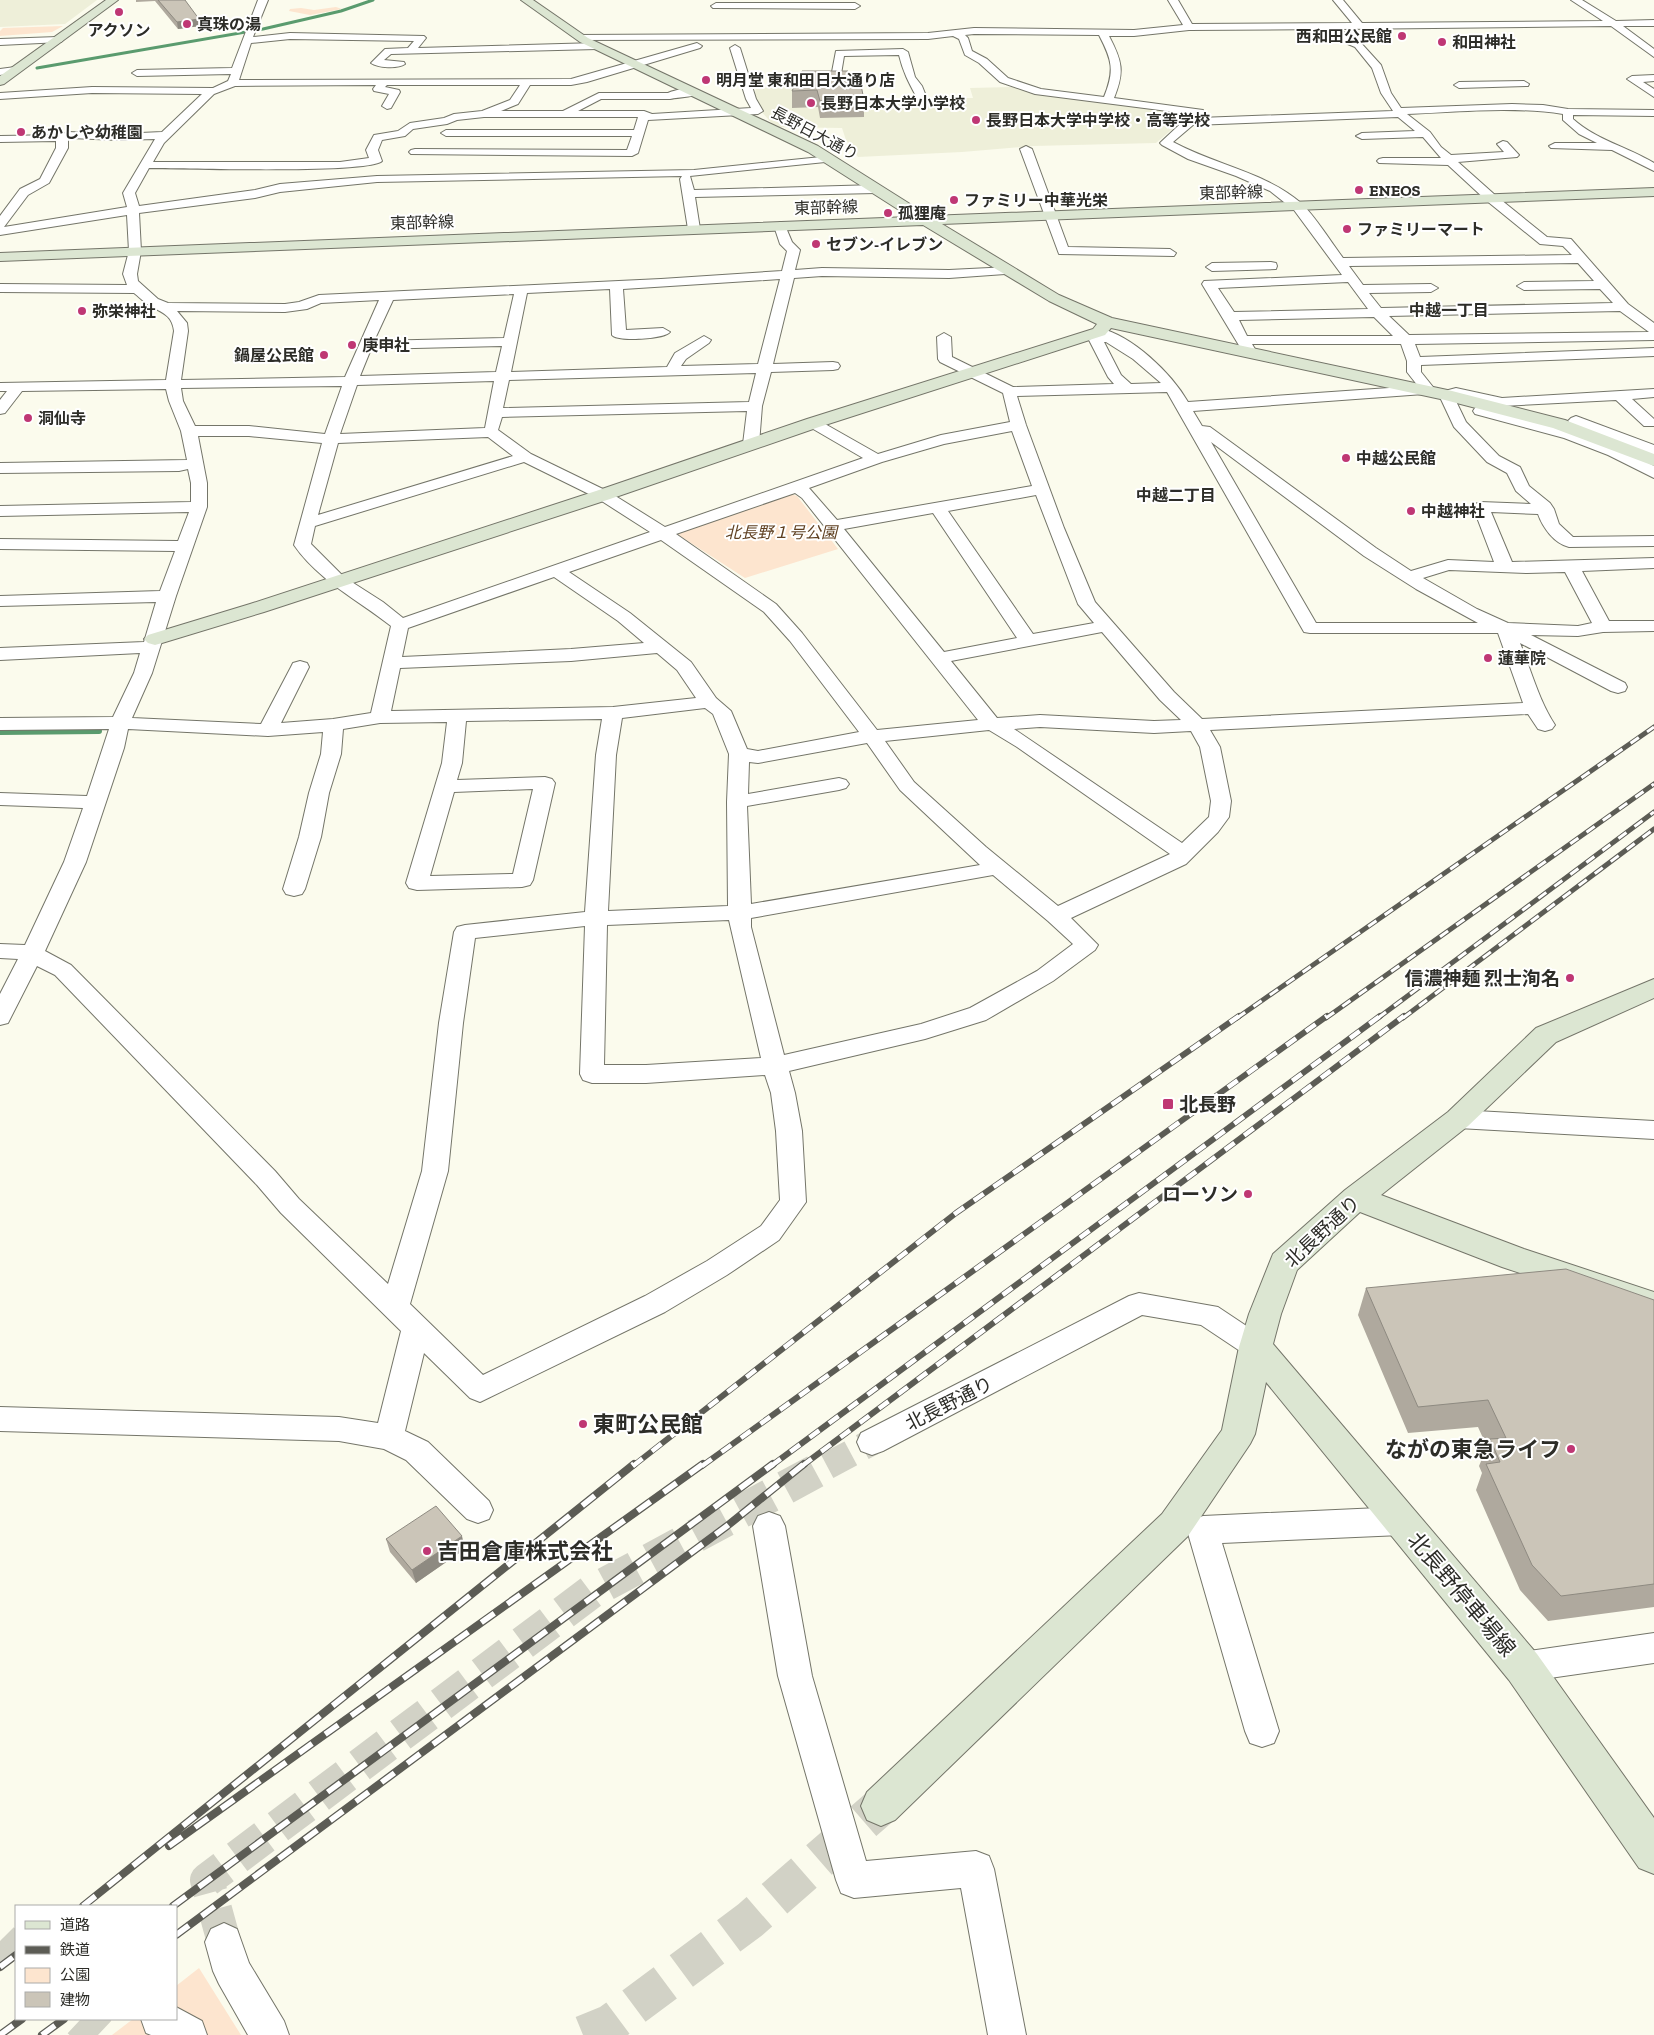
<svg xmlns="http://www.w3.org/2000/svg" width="1654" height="2035" font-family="'Zilla Slab','Noto Sans JP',serif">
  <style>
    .built { fill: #eeefd9 }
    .green { fill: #fde5cf }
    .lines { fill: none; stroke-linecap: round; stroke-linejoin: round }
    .stream-far1 { stroke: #5a9b6e; stroke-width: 3 }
    .stream { stroke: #5a9b6e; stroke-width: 6 }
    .street-tunnel-far1 { stroke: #d2d2c6; stroke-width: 27; stroke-dasharray: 27 13; stroke-linecap: butt }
    .street-tunnel { stroke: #d2d2c6; stroke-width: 34; stroke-dasharray: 34 17; stroke-linecap: butt }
    .secondary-tunnel { stroke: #d2d2c6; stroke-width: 39; stroke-dasharray: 39 20; stroke-linecap: butt }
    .street-casing { stroke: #747569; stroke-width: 2 }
    .secondary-casing { stroke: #747569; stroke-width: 2 }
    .street { fill: #fff; fill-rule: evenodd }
    .secondary { fill: #dce6d2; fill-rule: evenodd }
    .rail-far2-casing { stroke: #5c5c55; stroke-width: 5 }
    .rail-far1-casing { stroke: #5c5c55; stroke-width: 6 }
    .rail-casing { stroke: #5c5c55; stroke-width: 8 }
    .rail-far2 { stroke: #fff; stroke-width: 3; stroke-dasharray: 10; stroke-linecap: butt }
    .rail-far1 { stroke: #fff; stroke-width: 4.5; stroke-dasharray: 12; stroke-linecap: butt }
    .rail { stroke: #fff; stroke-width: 5.5; stroke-dasharray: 16; stroke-linecap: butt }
    .wall { fill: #afa99e }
    .shaded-wall { fill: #8e8a81 }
    .building { fill: #cbc5b8; stroke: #8e8a81 }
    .poi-dot { fill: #bf3774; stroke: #fff; stroke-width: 2 }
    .labels { text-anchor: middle; stroke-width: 4; stroke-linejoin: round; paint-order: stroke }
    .far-poi-label { font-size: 16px; font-weight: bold; fill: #2d2d28; stroke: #fff; text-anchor: start }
    .far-street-label { font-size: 16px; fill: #2d2d28; stroke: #fff }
    .far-neighbourhood-label { font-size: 16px; font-weight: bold; fill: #2d2d28; stroke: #fff }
    .far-park-label { font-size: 16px; font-style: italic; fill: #5f4021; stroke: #fff }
    .poi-label { font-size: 19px; font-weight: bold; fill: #2d2d28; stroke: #fff; text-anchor: end }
    .street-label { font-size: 19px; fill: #2d2d28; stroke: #fff }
    .near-poi-label { font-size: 22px; font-weight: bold; fill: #2d2d28; stroke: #fff; text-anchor: start }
    .near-street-label { font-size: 22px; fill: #2d2d28; stroke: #fff }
  </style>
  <rect width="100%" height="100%" fill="#fbfbed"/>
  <!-- built -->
  <path class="built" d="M0,0H97L65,24L0,27Z
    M812,85L856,98H973L970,88L1012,87L1038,94L1190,114L1156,143L1033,146L962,152L858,157L846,140L842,128L775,127L753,102L756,88Z"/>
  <!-- green -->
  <path class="green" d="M336,7L342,9L310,15L289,11L290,9L301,8L314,10Z
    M63,26L52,32L0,36V31L3,28Z
    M790,494L797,496L838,549L745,578L677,534Z
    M199,1968L241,2035H112L133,2019H176V1986Z"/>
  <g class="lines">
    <!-- stream-far1 -->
    <path class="stream-far1" d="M37,68L263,29L341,11L373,0"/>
    <!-- stream -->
    <path class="stream" d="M0,732L99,731"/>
    <!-- street-tunnel-far1 -->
    <path class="street-tunnel-far1" d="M827,1466L872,1442"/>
    <!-- street-tunnel -->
    <path class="street-tunnel" d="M224,1942L207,1880L591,1592L829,1464"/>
    <!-- secondary-tunnel -->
    <path class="secondary-tunnel" d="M0,1941L16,1957
      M81,2019L98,2035
      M583,2035L610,2024L750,1920L881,1806"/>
    <!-- street casing -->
    <g class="street-casing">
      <path id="street" d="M258,0H268L253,37L290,33L424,36L426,38L418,48L597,43L602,46L597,49L391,54L384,60L404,62L405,64C398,69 378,68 371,63L385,49L408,48L414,41L290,39L251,43L239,80L571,79L697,43L702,46L700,48L587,82L571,85H530L518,104L501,111H563L599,93H668C676,89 693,87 700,93C695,97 679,97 670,99H601L578,111H644L652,114L751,108L746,99L730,48L735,45L740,48L756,99L763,111L758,114L648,120L638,153L632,156L411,154L409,152L411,150L415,149L627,150L632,136H446L441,133L446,130H634L638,117H484L457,120L447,124L413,129L405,136L382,140L378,150L382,161C369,174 180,168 149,168L135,193L139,206L255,190L280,184L377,176L694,170L831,156L837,159L835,161L690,176L694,190L876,185L882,189L876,193L695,197L700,229L694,233L688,229L680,179L682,176L377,182L280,192L255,198L139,213L141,251L137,274L138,281L158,299L168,303L285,304L299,302L319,295L661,279L782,271L787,251L780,244L774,226L780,222L784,223L792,242L800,250L795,270L822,268L949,270L1010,267L1011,270L1005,274L949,278L822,276L794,278L773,364L833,362L838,363L840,366L838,369L833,370L771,372L762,406L759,444L756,447H746L743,444L747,411L502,417L498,430L531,454L609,492L665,527L863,458L808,426L805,423L808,420H818L878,454L941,435L1010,422L1003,393L940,362L938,359L937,337L944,333L951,337L952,357L1013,387L1114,384L1108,377L1089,340L1096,336L1092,332L1094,329L1099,328C1133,336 1171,373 1188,402L1418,386L1407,372V361L1401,344H1252L1258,354L1256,357H1246L1202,284L1204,281L1342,275L1294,210L1270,191L1236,176L1188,159L1162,145L1160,143L1162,141L1191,114L1035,94L1000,82L979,63L965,55L959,39L953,36L928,39L579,40L574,37L576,35L928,33L974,28L1134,30L1183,25L1168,0H1178L1192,24L1352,23L1333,0H1343L1362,23L1603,21L1571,0H1582L1616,21L1654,20V26H1623L1654,49V57L1611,26L1341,29L1349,38L1361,43L1381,65L1391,93L1401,108L1512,104L1543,105L1568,109L1654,110V116L1573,115V119C1596,140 1628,147 1654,163V171L1612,150L1551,148L1549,146L1555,143H1597L1579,134L1563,120V114C1511,106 1458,112 1407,114L1430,132L1441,147L1451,155L1504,152L1497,144L1503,141L1507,142L1519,155L1517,157L1458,162L1495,195L1547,237L1571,239L1628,304L1654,323V340L1415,344L1420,357L1654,348V356L1421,365V372L1437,392L1435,395L1430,396L1424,394L1193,411L1202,426L1210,427L1376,548L1411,571L1448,560L1494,562L1473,507L1475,504L1481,502L1531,504L1516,491L1507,473L1487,462L1454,427L1439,395L1441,392L1456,388L1502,398L1654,389V397L1632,399L1654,419V426H1644L1616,400L1502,406L1454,397L1466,422L1499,456L1520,467L1529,486L1550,503L1554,509L1559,524L1573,537L1654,536V546L1569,547C1554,543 1543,528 1538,514L1491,512L1512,562L1654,558V568L1582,571L1609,621H1654V631L1603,632L1578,636L1531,635L1625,683L1627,687L1625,691L1618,693L1611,691L1520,643C1531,670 1539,701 1555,725L1552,729L1545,731L1538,729L1528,714L1210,730L1220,747L1231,801L1229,817L1218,832L1186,864L1071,918L1098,945L1095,950L1053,981L986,1020L925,1039L789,1071L795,1093L802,1131L806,1202L779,1240L727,1275L665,1312L480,1402L470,1398L424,1353L405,1431L428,1442L489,1501L493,1510L489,1519L478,1523L467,1519L406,1460L384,1449L339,1441L0,1431V1407L339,1417L378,1423L401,1331L281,1213L257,1185L55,975L37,966L8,1023L0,1025V994L18,959L0,958V944L25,945L64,862L83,808L0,805V793L87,796L109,729L0,730V718L113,717L134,673L140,653L0,660V648L144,642L156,602L0,606V596L160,591L175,551L0,549V539L178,541L189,512L0,516V506L191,502V483L188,469L179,471L0,473V463L187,460L181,431L169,401L166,389L22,391L5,413L0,414V400L7,391H0V383L166,380L174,331C172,313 159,312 147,304C142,300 138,296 134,293L0,292V284L127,285L123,274L129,251L127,215L0,235V216L20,189L40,179L56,148V141L0,142V136L60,135L68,132L119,134L162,132L202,94L92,93L0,99V93L92,87L213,88L228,81L231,74L137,76L132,73L137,70L232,68ZM1330,29L1343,42L1355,47L1372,68L1381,93L1393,111L1199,118L1204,112L1203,110L1114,98C1125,71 1122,61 1109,36H1134L1189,30ZM974,34L1099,35C1112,60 1115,70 1104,97L1041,89L1008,78L987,59L972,51L968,38L965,35ZM376,85L373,89L374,91L389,94L382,106L387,109L391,108L400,92L399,90L385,87L387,85H520L510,100L482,111L454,114L444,118L410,123L398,131L374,135L366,150L369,158L340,162H153L164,143L214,94L235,86ZM1398,117L1415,131L1362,133L1356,136L1362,139L1423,137L1441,158H1383L1379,159L1377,161L1379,163L1448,165L1487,201L1540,244L1563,246L1572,255L1343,258C1331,242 1315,216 1301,203C1265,172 1215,165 1173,142L1193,125ZM70,138L119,140L155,139L123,193L127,207L4,227L28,195L49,183L68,148V140ZM1578,263L1594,281L1524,282L1517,286L1524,290L1600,289L1613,303L1381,308L1369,293L1431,292L1438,288L1431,284L1363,285L1349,266ZM780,279L758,364L681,366L686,359L709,343L711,340L704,336L675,353L667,367L511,372L527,293L610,289L612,335C617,342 665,339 670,332L663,328L626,330L623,289ZM1348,282L1368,309L1234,312L1218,288ZM514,294L504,338L374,341L393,300ZM379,300L345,377L181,380L188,331L187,323L177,311L285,312L307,309L321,303ZM1620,311L1649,332L1409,335L1389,316ZM1374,317L1393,336H1247L1239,320ZM1104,342H1106L1133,359L1161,383L1131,384L1121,375ZM502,346L496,372L360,376L371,349ZM756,373L749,402L503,408L509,380ZM494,381L485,428L340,434L357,385ZM342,386L325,434L249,426H195L183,401L181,388ZM1167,392L1304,632L1310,633H1498L1523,703L1202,719L1174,692L1095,602L1064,528L1026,425L1017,396ZM1012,431L1032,486L837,520L809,488L882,462L944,444ZM198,436H249L322,443L294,545C318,580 358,600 391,626L371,713L333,719L281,723L309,667L307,663L300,661L293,663L291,667L261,724L132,718L152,673L176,596L207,507V483ZM488,437L513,456L318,515L338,443ZM1211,442L1364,556L1416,589L1478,623H1316ZM524,462L597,498L650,532L403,618L383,602L344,577L311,544L315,526ZM795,493L802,498L978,720L877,730L802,633L776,604L676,534ZM1036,495L1078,604L1094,623L1033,634L948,511ZM933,513L1017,638L944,652L844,529ZM661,540L764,612L790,641L859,732L758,751L747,749L731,711L716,698L691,662L630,613L569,572ZM1449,570L1527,573L1565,572L1592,623L1578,626L1508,623L1477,609L1423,578ZM554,577L618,621L644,643L571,649L402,657L408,628ZM1102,632L1160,700L1181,720L1154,721L1040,715L997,718L951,661ZM657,653L677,670L696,698L613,707L391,711L400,668L571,661ZM705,708L713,714L729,754L727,802L728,906L608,911L616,755L622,718ZM602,719L596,755L585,912L465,925L457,927L454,932L439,1023L422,1171L388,1284L299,1199L275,1171L71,965L45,951L86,862L124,748L128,729L268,736L323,732L321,754L309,793L299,837L283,889L286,894L294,896L302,894L305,889L321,837L329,793L341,754L343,729L380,723L447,722L442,763L406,883L409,888L417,890L522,887L530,885L533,880L555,783L552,779L545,777L457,780L462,763L466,721ZM1040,727L1154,733L1191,731L1200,747L1211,801L1209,817L1182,843L1014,729ZM989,730L1017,747L1170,854L1058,906L986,847L914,782L885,741ZM867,743L900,790L980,865L751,904L747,806L839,790L846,788L849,784L846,780L839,778L748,794L749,762L758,763ZM533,789L513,874L430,876L454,792ZM993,875L1048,921L1073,944L1037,971L970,1008L921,1024L784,1055L751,927V918ZM729,920L761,1058L646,1065H604L607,925ZM585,926L580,1074L583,1080L592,1083H646L765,1075L771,1093L776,1131L780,1200L761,1226L707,1261L645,1296L483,1375L410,1304L448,1171L463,1023L475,938Z
        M716,3H855L860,6L855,9L713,8L711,6Z
        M58,37L63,40L61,42L0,45V39Z
        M903,49L908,52L915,77L922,86L926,96L925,98H917C909,83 903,72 899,55L844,56L841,74L837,75L832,72L836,51Z
        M15,67L20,70L19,72L0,75V69Z
        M1654,75V81L1643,82L1654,89V97L1627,79L1632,76Z
        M1524,81L1529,84L1528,86L1459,88L1454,85L1459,82Z
        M1026,146L1032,149L1068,247L1170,249L1176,253L1174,256L1059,254L1020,149Z
        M1271,262L1276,263L1277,266L1276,269L1212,271L1206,267L1212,263Z
        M1480,407C1540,420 1600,436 1654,466V478L1608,455L1564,438L1475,414L1473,411L1475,408Z
        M1576,416L1654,445V455L1571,424L1568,421L1571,418Z
        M1458,1110L1654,1121V1139L1458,1128L1449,1125L1445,1119L1449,1113Z
        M1139,1293L1218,1307L1266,1339L1270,1347L1266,1355L1256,1358L1246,1355L1201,1325L1142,1315L883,1451L872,1455L861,1451L857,1442L861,1433L1129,1296Z
        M1401,1507L1412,1511L1417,1521L1412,1531L1401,1535L1222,1543L1279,1731L1274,1743L1262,1747L1250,1743L1245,1731L1187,1530L1192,1520L1203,1516Z
        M769,1512L780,1516L785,1526L812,1676L866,1861L976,1851L989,1856L994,1869L1026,2035H988L961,1888L854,1898L841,1893L836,1880L778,1676L753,1526L758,1516Z
        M1654,1633V1663L1523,1682L1511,1678L1506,1667L1511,1656L1523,1652Z
        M224,1923L237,1929L249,1963L284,2021L289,2035H248L219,1984L213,1971L205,1942L211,1929Z
        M176,2007L202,2021L207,2035H151L146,2033L141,2019H176Z"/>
    </g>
    <!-- secondary casing -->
    <g class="secondary-casing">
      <path id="secondary" d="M106,0H118L4,84L0,85V76Z
        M521,0H533L588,38L818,146L929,216L1654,188V196L942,224L1059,295L1112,318L1452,391L1565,420L1654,454V466L1553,428L1445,400L1111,328L1105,335L819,427L610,499L264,612L162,643L155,645L148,643L144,639L148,635L250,604L596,491L807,419L1093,329L1097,324L1049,301L923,225L0,261V253L910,217L808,152L580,42Z
        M1654,979V998L1556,1042L1468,1126L1381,1195L1524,1249L1654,1292V1318L1502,1267L1360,1212L1297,1270L1281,1314L1273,1344L1537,1654L1654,1818V1874L1639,1868L1509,1680L1266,1382L1255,1434L1250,1444L1188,1536L895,1820L881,1826L867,1820L861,1806L867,1792L1162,1514L1222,1430L1239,1347L1249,1314L1273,1254L1345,1190L1448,1112L1536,1028Z"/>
    </g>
    <!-- street -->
    <use href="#street" class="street"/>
    <!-- secondary -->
    <use href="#secondary" class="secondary"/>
    <!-- rail-far2 casing -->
    <g class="rail-far2-casing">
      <path id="rail-far2" d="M1237,1018L1654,727
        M1326,1018L1654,784
        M1378,1018L1654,812
        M1403,1018L1654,829"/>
    </g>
    <!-- rail-far1 casing -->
    <g class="rail-far1-casing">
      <path id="rail-far1" d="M633,1466L956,1213L1239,1016
        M702,1466L1327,1016
        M771,1466L1380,1016
        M802,1466L1404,1016"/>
    </g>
    <!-- rail casing -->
    <g class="rail-casing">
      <path id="rail" d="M169,1846L703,1464
        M83,1906L634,1464
        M173,1906L773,1464
        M176,1935L727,1526L804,1464
        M0,1967L16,1955
        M0,2035L22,2019
        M42,2035L64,2019"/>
    </g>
    <!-- rail-far2 -->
    <use href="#rail-far2" class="rail-far2"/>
    <!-- rail-far1 -->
    <use href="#rail-far1" class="rail-far1"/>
    <!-- rail -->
    <use href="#rail" class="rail"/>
  </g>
  <!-- wall -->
  <path class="wall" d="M136,0H185L200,26L178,29L155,1L136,2Z
    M802,71L864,100V117L820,118L818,107L792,108V91Z
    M1366,1288L1654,1300V1607L1548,1621L1520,1590L1476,1490L1482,1473L1479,1466L1487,1447L1478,1427L1408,1433L1358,1315Z
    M386,1539L465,1549L416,1583L390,1552Z"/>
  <!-- shaded-wall -->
  <path class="shaded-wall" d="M199,19L200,26L178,29L177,22Z
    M462,1536L465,1549L416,1583L412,1570Z"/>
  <!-- building -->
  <path class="building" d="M158,0H185L199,19L177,22Z
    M802,71H848L861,85L864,100L820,101L817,90L792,91Z
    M1566,1269L1654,1300V1584L1561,1596L1532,1565L1486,1464L1500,1462L1490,1439L1506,1438L1488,1400L1418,1407L1366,1288Z
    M436,1506L462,1536L412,1570L386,1539Z"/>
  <!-- markers -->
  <g class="poi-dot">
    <circle cx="119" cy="12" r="5"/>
    <circle cx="187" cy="24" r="5"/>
    <circle cx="1402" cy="36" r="5"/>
    <circle cx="1442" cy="42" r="5"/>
    <circle cx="706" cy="80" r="5"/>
    <circle cx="811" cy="103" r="5"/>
    <circle cx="976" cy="120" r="5"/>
    <circle cx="21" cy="132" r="5"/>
    <circle cx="1359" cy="190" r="5"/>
    <circle cx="954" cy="200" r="5"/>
    <circle cx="888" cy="213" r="5"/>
    <circle cx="1347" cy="229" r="5"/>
    <circle cx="816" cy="244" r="5"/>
    <circle cx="82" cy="311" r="5"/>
    <circle cx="352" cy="345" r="5"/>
    <circle cx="324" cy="355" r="5"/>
    <circle cx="28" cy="418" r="5"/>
    <circle cx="1346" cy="458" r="5"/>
    <circle cx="1411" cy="511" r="5"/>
    <circle cx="1488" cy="658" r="5"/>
    <circle cx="1570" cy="978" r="5"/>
    <rect x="1162" y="1098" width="12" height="12" rx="2.5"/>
    <circle cx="1248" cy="1194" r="5"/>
    <circle cx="583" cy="1424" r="5"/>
    <circle cx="1571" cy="1449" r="5"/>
    <circle cx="427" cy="1551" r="5"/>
  </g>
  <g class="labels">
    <!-- far-poi labels -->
    <g class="far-poi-label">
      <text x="197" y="30">真珠の湯</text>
      <text x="119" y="36" text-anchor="middle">アクソン</text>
      <text x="1392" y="42" text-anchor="end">西和田公民館</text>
      <text x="1452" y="48">和田神社</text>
      <text x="716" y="86">明月堂 東和田日大通り店</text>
      <text x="821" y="109">長野日本大学小学校</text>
      <text x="986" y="126">長野日本大学中学校・高等学校</text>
      <text x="31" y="138">あかしや幼稚園</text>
      <text x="1369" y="196">ENEOS</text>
      <text x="964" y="206">ファミリー中華光栄</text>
      <text x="898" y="219">孤狸庵</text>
      <text x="1357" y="235">ファミリーマート</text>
      <text x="826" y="250">セブン-イレブン</text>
      <text x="92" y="317">弥栄神社</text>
      <text x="362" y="351">庚申社</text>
      <text x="314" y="361" text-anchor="end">鍋屋公民館</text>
      <text x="38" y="424">洞仙寺</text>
      <text x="1356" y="464">中越公民館</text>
      <text x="1421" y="517">中越神社</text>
      <text x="1498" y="664">蓮華院</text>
    </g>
    <!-- far-street labels -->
    <g class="far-street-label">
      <text transform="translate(815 133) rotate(28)" y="6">長野日大通り</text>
      <text transform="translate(1231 192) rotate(-2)" y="6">東部幹線</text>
      <text transform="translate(826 207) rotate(-2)" y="6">東部幹線</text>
      <text transform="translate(422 222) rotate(-2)" y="6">東部幹線</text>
    </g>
    <!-- far-neighbourhood labels -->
    <g class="far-neighbourhood-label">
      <text x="1449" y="316">中越一丁目</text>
      <text x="1176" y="501">中越二丁目</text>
    </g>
    <!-- far-park labels -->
    <g class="far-park-label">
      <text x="781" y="538">北長野１号公園</text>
    </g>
    <!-- poi labels -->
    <g class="poi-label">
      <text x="1560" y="985">信濃神麺 烈士洵名</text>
      <text x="1179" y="1111" text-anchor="start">北長野</text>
      <text x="1238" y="1201">ローソン</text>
    </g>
    <!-- street labels -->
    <g class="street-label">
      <text transform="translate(1322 1231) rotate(-43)" y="7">北長野通り</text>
      <text transform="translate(949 1403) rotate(-27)" y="7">北長野通り</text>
    </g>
    <!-- near-poi labels -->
    <g class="near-poi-label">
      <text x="593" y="1432">東町公民館</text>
      <text x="1561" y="1457" text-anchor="end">ながの東急ライフ</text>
      <text x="437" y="1559">吉田倉庫株式会社</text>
    </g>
    <!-- near-street labels -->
    <g class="near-street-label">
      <text transform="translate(1462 1594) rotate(50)" y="8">北長野停車場線</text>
    </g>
  </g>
  <!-- legend -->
  <rect x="15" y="1905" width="162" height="115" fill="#ffffff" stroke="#ababa9"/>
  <rect x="25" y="1921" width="25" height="8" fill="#dce6d2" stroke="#ababa9"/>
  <text x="60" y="1930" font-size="15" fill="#2d2d28">道路</text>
  <rect x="25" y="1946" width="25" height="8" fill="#5c5c55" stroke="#ababa9"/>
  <text x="60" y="1955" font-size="15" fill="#2d2d28">鉄道</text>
  <rect x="25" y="1968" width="25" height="15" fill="#fde5cf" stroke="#ababa9"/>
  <text x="60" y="1980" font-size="15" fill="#2d2d28">公園</text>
  <rect x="25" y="1992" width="25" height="15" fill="#cbc5b8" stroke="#ababa9"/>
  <text x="60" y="2005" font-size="15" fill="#2d2d28">建物</text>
</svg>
